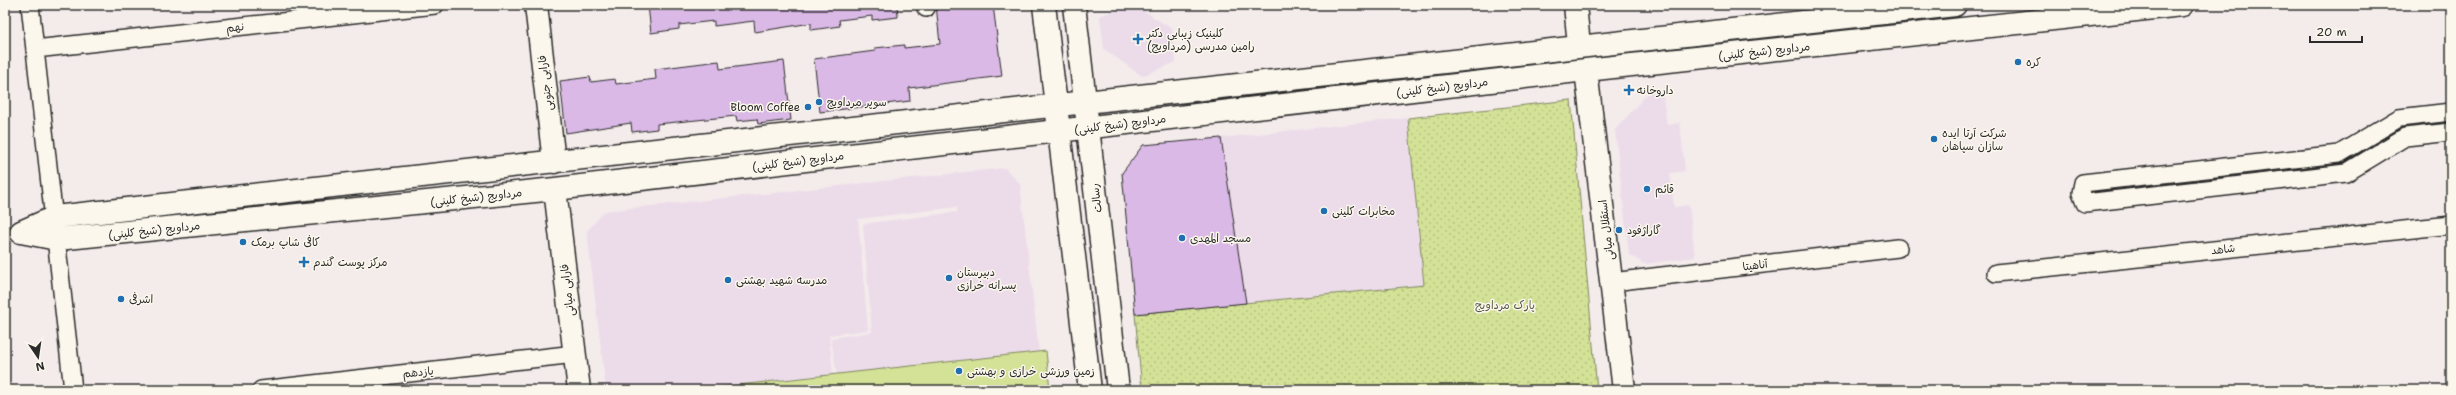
<svg xmlns="http://www.w3.org/2000/svg" width="2456" height="395" font-family="'Shantell Sans','Playpen Sans Arabic',sans-serif">
  <style>
    .built { fill: #ecdcea }
    .park { fill: url(#park-dots); stroke: #7f8660 }
    .garden { fill: #d3e296; stroke: #7f8660 }
    .building { fill: #dab9e6; stroke: #2b2b2b }
    .lines { fill: none; stroke-linecap: round; stroke-linejoin: round }
    .street-casing { stroke: #2b2b2b; stroke-width: 20 }
    .secondary-casing { stroke: #2b2b2b; stroke-width: 25 }
    .street { stroke: #fbf7ec; stroke-width: 17 }
    .secondary { stroke: #fbf7ec; stroke-width: 22 }
    .poi-dot { fill: #1f6fb2; stroke: #fbf7ec; stroke-width: 1.5 }
    .labels { text-anchor: middle; stroke-width: 3; stroke-linejoin: round; paint-order: stroke }
    .street-label { font-size: 11px; fill: #2b2b2b; stroke: #fbf7ec }
    .poi-label { font-size: 11px; fill: #2b2b2b; stroke: #fbf7ec; text-anchor: start }
    .park-label { font-size: 11px; fill: #555946; stroke: #fbf7ec }
  </style>
  <defs>
    <pattern id="park-dots" width="8" height="8" patternUnits="userSpaceOnUse"><rect width="8" height="8" fill="#d3e296"/><path d="M2 2h.1M6 6h.1" fill="none" stroke="#b5c281" stroke-width="1.8" stroke-linecap="round"/></pattern>
  </defs>
  <rect width="100%" height="100%" fill="#f4ebeb"/>
  <filter id="ink" filterUnits="userSpaceOnUse"><feTurbulence type="fractalNoise" baseFrequency=".025" numOctaves="2"/><feDisplacementMap in="SourceGraphic" scale="8" xChannelSelector="R" yChannelSelector="G"/><feConvolveMatrix kernelMatrix="1 2 1 2 8 2 1 2 1" color-interpolation-filters="sRGB"/></filter>
  <g filter="url(#ink)">
    <!-- built -->
    <path class="built" d="M1130,5H1135L1172,29L1176,62L1142,76L1104,49L1100,16Z
      M1662,90L1667,125L1680,123L1685,171L1670,173L1674,207L1689,205L1695,257L1644,264L1629,254L1615,130L1648,93Z
      M1408,118L1424,285L1246,303L1221,138Z
      M1005,168L1020,184L1039,352L837,376L831,338L872,332L863,224L957,212V207L858,219L868,330L829,335L833,374L693,390H606L587,231L605,211Z"/>
    <!-- park -->
    <path class="park" d="M1571,100L1597,390H1142L1135,314L1424,285L1408,118Z"/>
    <!-- garden -->
    <path class="garden" d="M1046,351L1050,390H693Z"/>
    <!-- building -->
    <path class="building" d="M648,5H897L898,17L872,20V16L839,20L840,26L811,30V23L755,32L754,21L714,26V21L679,25V29L651,33Z
      M936,5H993L1002,76L909,88L910,101L820,112L814,59L875,51V48L904,45V48L940,44Z
      M719,61L720,69L784,61L791,120L758,124L757,119L737,121L736,116L657,124V129L632,132L631,123L566,133L560,81L590,77L591,82L615,79L616,84L656,79L655,69Z
      M1221,138L1246,303L1135,314L1122,173L1143,145Z"/>
    <g class="lines">
      <!-- street casing -->
      <g class="street-casing">
        <path id="street" d="M30,5L73,390
          M925,5L926,8
          M35,49L435,5
          M2451,112L2399,118L2339,154L2083,183L2081,193L2085,203L2346,173L2405,137L2451,132
          M1996,273L2451,225
          M1612,282L1898,248
          M261,390L575,354"/>
      </g>
      <!-- secondary casing -->
      <g class="secondary-casing">
        <path id="secondary" d="M536,5L554,162
          M1044,5L1090,390
          M1074,5L1118,390
          M1575,5L1579,45
          M1586,70L1624,390
          M555,189L579,390
          M21,232L57,239L555,189L1586,70L2182,5
          M21,232L55,217C688,147 1321,73 1955,5"/>
      </g>
      <!-- street -->
      <use href="#street" class="street"/>
      <!-- secondary -->
      <use href="#secondary" class="secondary"/>
    </g>
  </g>
  <!-- markers -->
  <g class="poi-dot">
    <path d="M1136 33h4v4h4v4h-4v4h-4v-4h-4v-4h4z"/>
    <circle cx="2018" cy="62" r="4"/>
    <path d="M1627 84h4v4h4v4h-4v4h-4v-4h-4v-4h4z"/>
    <circle cx="819" cy="102" r="4"/>
    <circle cx="808" cy="107" r="4"/>
    <circle cx="1934" cy="139" r="4"/>
    <circle cx="1647" cy="189" r="4"/>
    <circle cx="1324" cy="211" r="4"/>
    <circle cx="1619" cy="230" r="4"/>
    <circle cx="1182" cy="238" r="4"/>
    <circle cx="243" cy="242" r="4"/>
    <path d="M302 256h4v4h4v4h-4v4h-4v-4h-4v-4h4z"/>
    <circle cx="949" cy="278" r="4"/>
    <circle cx="728" cy="280" r="4"/>
    <circle cx="121" cy="299" r="4"/>
    <circle cx="959" cy="371" r="4"/>
  </g>
  <g class="labels">
    <!-- street labels -->
    <g class="street-label">
      <text transform="translate(235 27) rotate(-6)" y="4">نهم</text>
      <text transform="translate(1764 51) rotate(-6)" y="4">مرداویج (شیخ کلینی)</text>
      <text transform="translate(545 83) rotate(-97)" y="4">فارابی جنوبی</text>
      <text transform="translate(1442 87) rotate(-7)" y="4">مرداویج (شیخ کلینی)</text>
      <text transform="translate(1120 124) rotate(-7)" y="4">مرداویج (شیخ کلینی)</text>
      <text transform="translate(798 161) rotate(-7)" y="4">مرداویج (شیخ کلینی)</text>
      <text transform="translate(476 197) rotate(-6)" y="4">مرداویج (شیخ کلینی)</text>
      <text transform="translate(1096 198) rotate(-97)" y="4">رسالت</text>
      <text transform="translate(154 230) rotate(-6)" y="4">مرداویج (شیخ کلینی)</text>
      <text transform="translate(1606 230) rotate(-97)" y="4">استقلال میانی</text>
      <text transform="translate(2223 249) rotate(-6)" y="4">شاهد</text>
      <text transform="translate(1755 265) rotate(-7)" y="4">آناهیتا</text>
      <text transform="translate(567 290) rotate(-97)" y="4">فارابی میانی</text>
      <text transform="translate(418 372) rotate(-6)" y="4">یازدهم</text>
    </g>
    <!-- poi labels -->
    <g class="poi-label">
      <text x="1147" y="37">کلینیک زیبایی دکتر<tspan x="1147" dy="13">رامین مدرسی (مرداویج)</tspan></text>
      <text x="2026" y="66">کره</text>
      <text x="1637" y="94">داروخانه</text>
      <text x="827" y="106">سوپر مرداویچ</text>
      <text x="800" y="111" text-anchor="end">Bloom Coffee</text>
      <text x="1942" y="137">شرکت آرتا ایده<tspan x="1942" dy="13">سازان سپاهان</tspan></text>
      <text x="1655" y="193">قائم</text>
      <text x="1332" y="215">مخابرات کلینی</text>
      <text x="1627" y="234">گاراژفود</text>
      <text x="1190" y="242">مسجد المهدی</text>
      <text x="251" y="246">کافی شاپ برمک</text>
      <text x="313" y="266">مرکز پوست گندم</text>
      <text x="957" y="276">دبیرستان<tspan x="957" dy="13">پسرانه خرازی</tspan></text>
      <text x="736" y="284">مدرسه شهید بهشتی</text>
      <text x="129" y="303">اشرفی</text>
      <text x="967" y="375">زمین ورزشی خرازی و بهشتی</text>
    </g>
    <!-- park labels -->
    <g class="park-label">
      <text x="1505" y="309">پارک مرداویج</text>
    </g>
  </g>
  <!-- margin -->
  <rect width="2456" height="395" fill="none" stroke="#fbf7ec" stroke-width="20"/>
  <rect x="10" y="10" width="2436" height="375" fill="none" stroke="#2b2b2b" stroke-width="1.5" filter="url(#ink)"/>
  <!-- north arrow -->
  <g transform="translate(38 357) rotate(167)" stroke="#fbf7ec" stroke-width="3" paint-order="stroke">
  <path d="M0-3L7 15L0 10L-7 15Z" fill="#2b2b2b"/>
  <text y="-6" font-size="11" font-weight="bold" text-anchor="middle" fill="#2b2b2b">N</text>
  </g>
  <!-- scale -->
  <path d="M2310 36v6h52v-6" fill="none" stroke="#2b2b2b" stroke-width="2"/>
  <text x="2316" y="36" font-size="12" fill="#2b2b2b" stroke="#fbf7ec" stroke-width="3" paint-order="stroke">20 m</text>
</svg>
